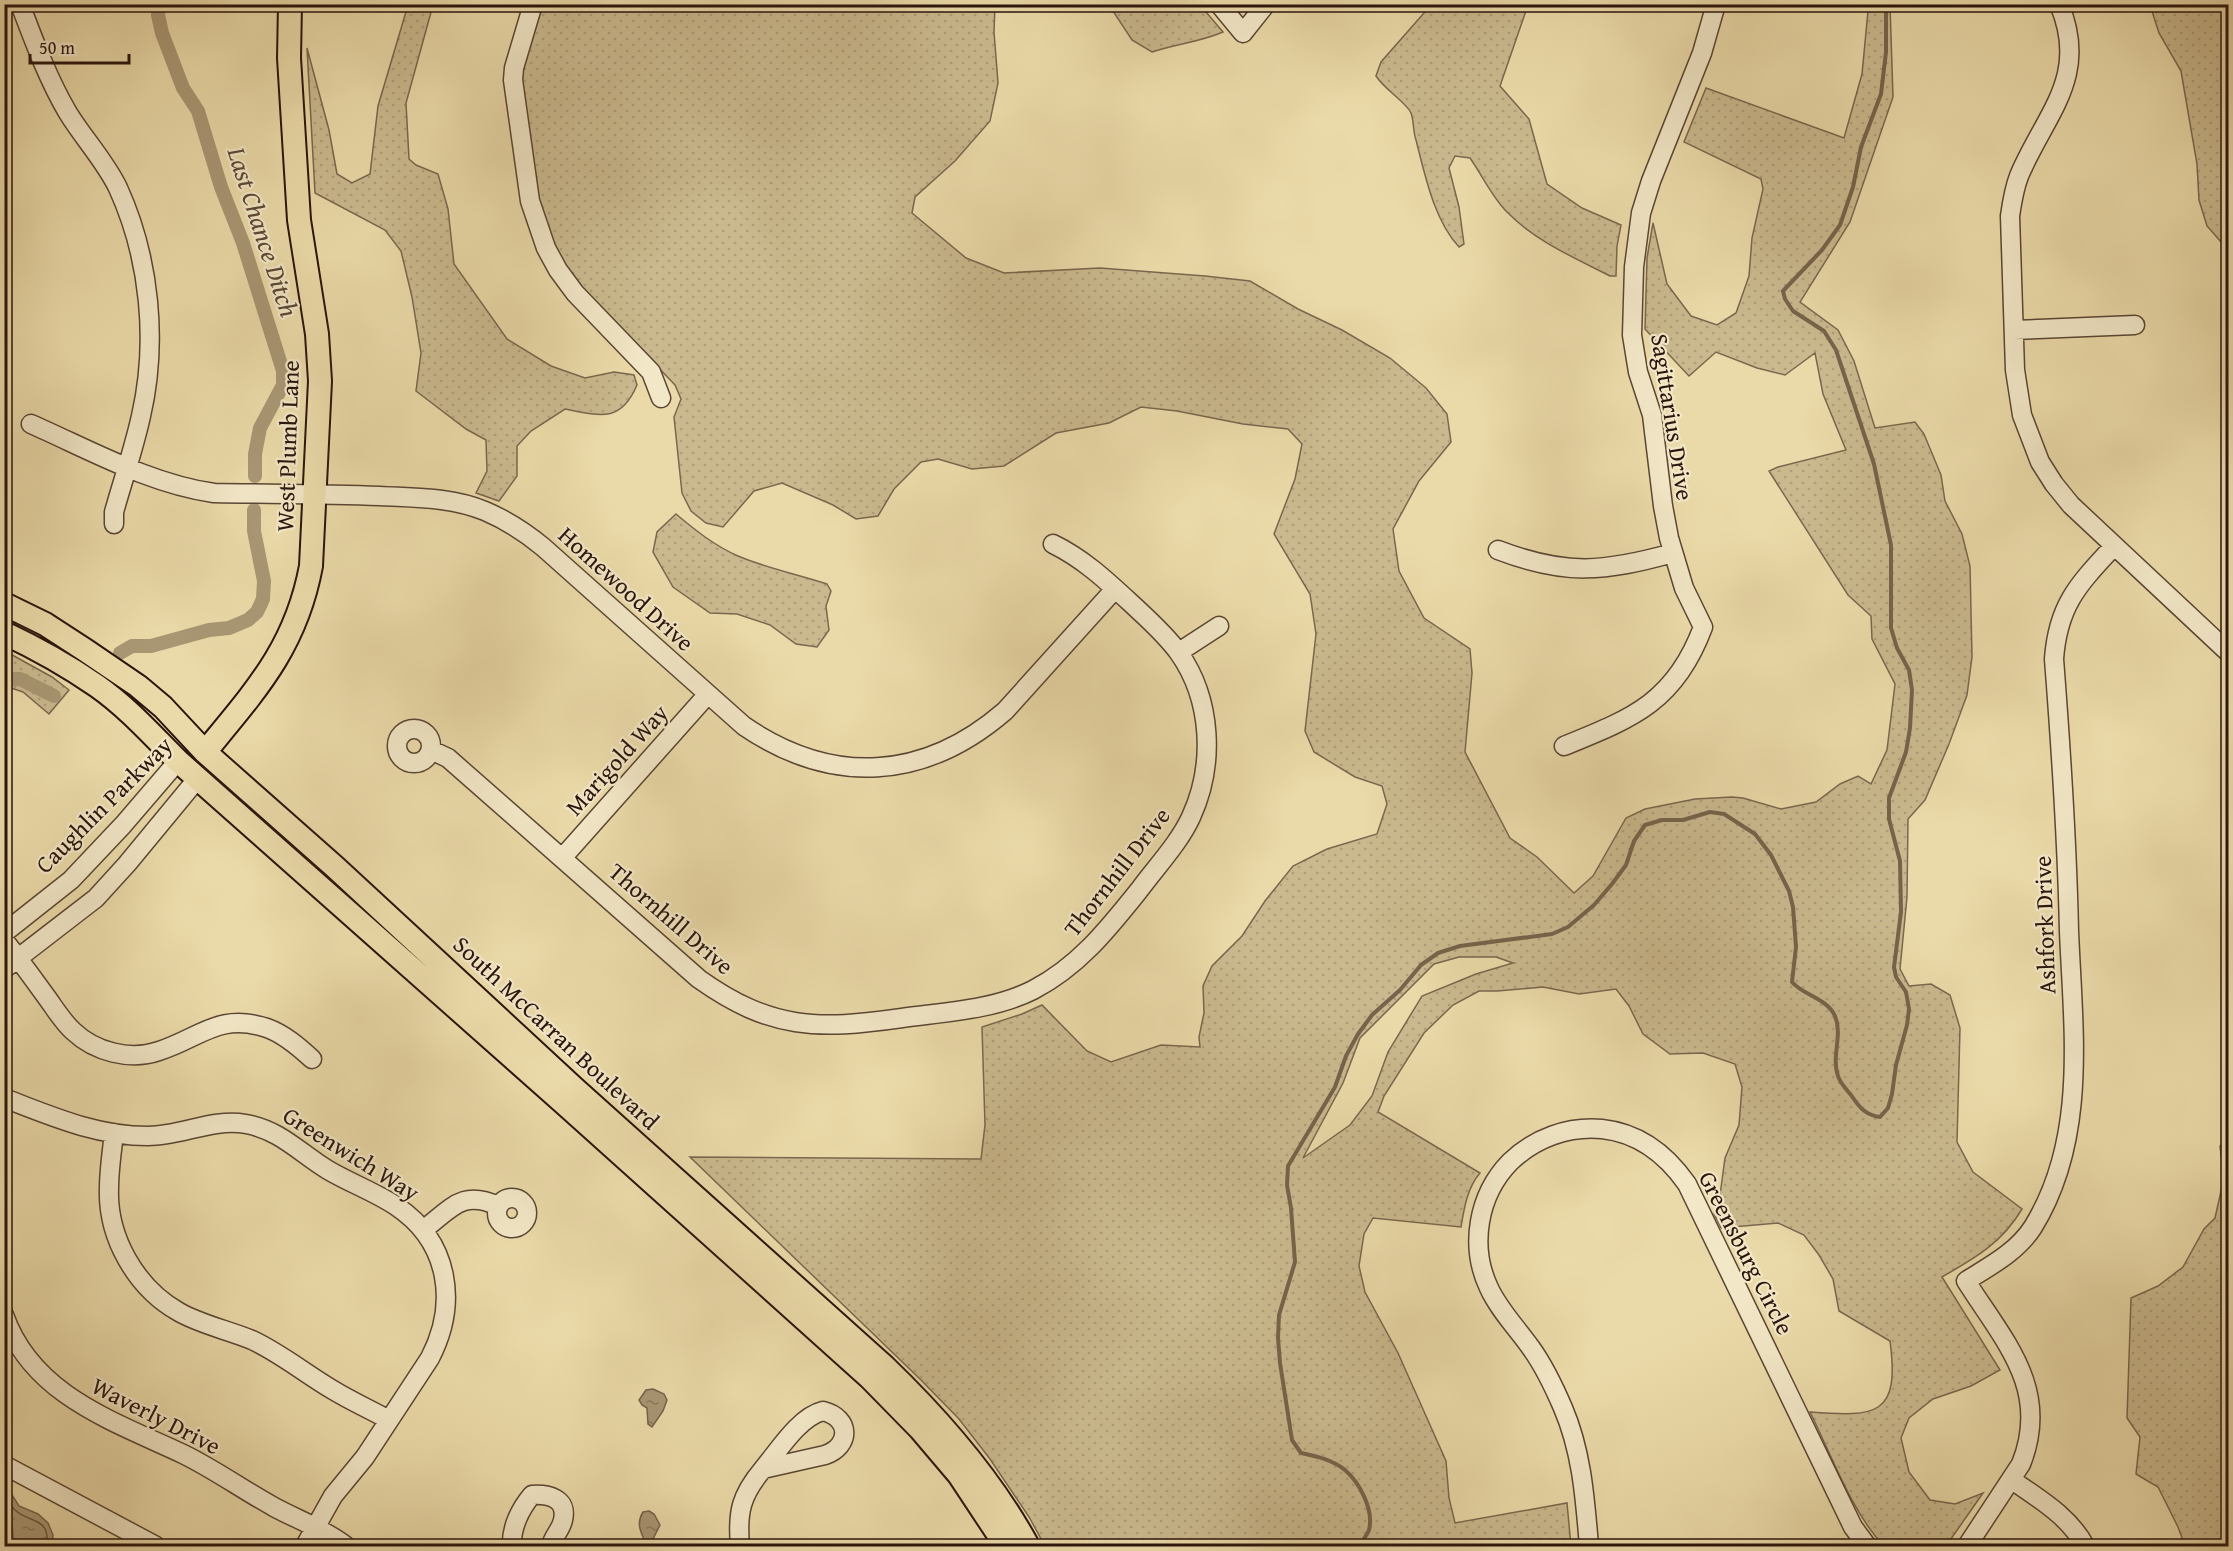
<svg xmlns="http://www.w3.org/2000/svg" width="2233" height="1551" font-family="'Gentium Book Plus',serif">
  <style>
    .grass { fill: url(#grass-dots); stroke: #7a674e; stroke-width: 1.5; fill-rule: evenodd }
    .water { fill: url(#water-ripples); stroke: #76634b; stroke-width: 1.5 }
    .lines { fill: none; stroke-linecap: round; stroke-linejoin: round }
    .shore { stroke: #6a5640; stroke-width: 1.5 }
    .stream { stroke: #76634b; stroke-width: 4 }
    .canal { stroke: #a99774; stroke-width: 14 }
    .minor-casing { stroke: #5a4634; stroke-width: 21 }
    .major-casing { stroke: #2a150d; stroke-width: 26 }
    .minor { stroke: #f2e7c7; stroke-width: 18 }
    .major { stroke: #ebdaa9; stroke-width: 22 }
    .labels { text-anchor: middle; stroke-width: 4.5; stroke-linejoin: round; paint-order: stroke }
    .street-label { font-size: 24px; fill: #2a150d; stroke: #f2e7c7 }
    .water-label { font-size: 26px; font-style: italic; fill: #5d4936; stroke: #f2e7c7 }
  </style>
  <defs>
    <pattern id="grass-dots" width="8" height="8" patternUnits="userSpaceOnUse" patternTransform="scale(1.5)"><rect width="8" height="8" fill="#cab98e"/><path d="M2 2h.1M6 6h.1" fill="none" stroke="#ae9e79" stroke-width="1.8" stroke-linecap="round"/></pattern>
    <pattern id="water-ripples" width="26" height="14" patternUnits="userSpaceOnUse" patternTransform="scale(1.5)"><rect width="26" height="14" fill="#a99774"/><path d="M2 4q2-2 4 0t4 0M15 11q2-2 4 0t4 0" fill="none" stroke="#8a7a5e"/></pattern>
  </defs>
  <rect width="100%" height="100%" fill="#ebdaa9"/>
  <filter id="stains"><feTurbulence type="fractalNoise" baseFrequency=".00333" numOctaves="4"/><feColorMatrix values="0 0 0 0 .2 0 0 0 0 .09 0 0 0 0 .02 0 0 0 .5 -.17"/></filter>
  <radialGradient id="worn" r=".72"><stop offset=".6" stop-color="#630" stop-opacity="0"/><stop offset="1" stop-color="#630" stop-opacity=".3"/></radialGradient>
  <!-- grass -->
  <path class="grass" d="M408,5H433L406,103L409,159L416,165L438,174L448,209L454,264L507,339L551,366L585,378L614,372L634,375L637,385C621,423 600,416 565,409L531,431L517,446V476L499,501L476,493L487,471L486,440L466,429L416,391L421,353L412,297L401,251L385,230L315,193L307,48L329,130L337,174L352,183L370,174L378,106Z
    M541,5H995L994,32L998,83L990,121L955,161L915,197L912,213L966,258L1004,273L1100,268L1205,276L1250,281L1298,309L1342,330L1390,358L1426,388L1447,414L1451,442L1419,481L1393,529L1399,571L1424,618L1470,649L1472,673L1465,752L1510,838L1537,857L1574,893L1593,876L1626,818L1645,809L1695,799L1732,797L1743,798L1781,809L1816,802L1840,784L1858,776L1871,784L1887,750L1895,684L1872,639L1871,616L1848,595L1769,471L1778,467L1846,450L1823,394L1815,353L1785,375L1757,368L1716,352L1689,376L1645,329L1647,258L1653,223L1667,284L1691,316L1717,325L1736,313L1749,276L1752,238L1763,189L1761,179L1684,142L1706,88L1844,138L1862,74L1868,11L1846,5H1890L1893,97L1850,222L1800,302L1838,330L1854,361L1875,428L1915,422L1924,434L1941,475L1945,501L1962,534L1970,566L1972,657L1967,695L1949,744L1925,800L1908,819L1907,897L1900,969L1909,986L1931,984L1950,995L1960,1028L1957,1142L1973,1172L2022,1209C2002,1243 1975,1258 1942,1277L2000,1370L1971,1386L1933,1399L1909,1418L1901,1438L1909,1472L1930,1500L1955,1504L1983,1493L1946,1546H1884C1852,1513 1831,1454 1810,1412C1877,1417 1900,1416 1890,1341L1839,1311L1833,1279L1819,1255L1804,1235L1778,1223L1721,1228L1714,1214L1720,1195L1725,1158L1739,1125L1742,1087L1735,1064L1703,1053L1670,1054L1643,1034L1629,1006L1616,989L1579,994L1543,987L1497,991H1479L1453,1005L1424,1033L1384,1096L1378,1112L1480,1173C1467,1188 1464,1209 1461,1227L1373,1218L1364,1234L1359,1266L1365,1292L1398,1353L1446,1461L1449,1498L1455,1523L1567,1503L1571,1546H1045L1029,1517L990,1459L959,1419L921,1380L690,1157L981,1159L985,1125L982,1027L1022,1014L1042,1005L1087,1051L1111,1062L1161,1045L1200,1047L1199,1037L1204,1013L1203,986L1212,966L1242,936L1265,901L1293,866L1327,849L1377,834L1387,804L1382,786L1355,777L1314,752L1305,731L1316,634L1310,594L1274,534L1295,479L1302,444L1288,429L1243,424L1177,411L1141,407L1109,423L1056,433L1004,466L972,469L938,459L921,462L894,489L878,516L856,519L833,505L782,483L754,491L723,527L706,523L691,511L682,493L674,417L681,399L675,385L580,286L561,261L537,209L521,89L525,59ZM1459,957H1496L1513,963L1476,974L1422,996L1388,1052L1372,1096L1350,1125L1303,1158L1343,1083L1360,1038L1434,964Z
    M1109,5H1200L1223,32C1200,42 1176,44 1152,52L1132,40Z
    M1431,5H1528L1500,86L1529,119L1547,184L1582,208L1621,225L1617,246L1616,276H1610C1575,258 1535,241 1507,212C1492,197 1482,175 1470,158L1455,156L1449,168L1459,207L1464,244L1459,247C1434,220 1425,175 1416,140C1413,132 1414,121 1411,113C1407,103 1384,89 1376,76L1381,62Z
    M2150,5H2228V250L2207,226L2199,200L2197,164L2181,71L2159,33Z
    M676,514C695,530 715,546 738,556C766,568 797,574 827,584L831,591L826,606L829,630L817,647L796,644L770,625L737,614L710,613L673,587L653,552L657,532Z
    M5,651L52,677L69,690L49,714L23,692L5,686Z
    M2228,1139V1546H2185L2178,1527L2158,1487L2136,1474L2140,1437L2127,1418L2131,1298L2158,1286L2183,1267L2204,1229L2215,1218L2224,1178L2220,1146Z"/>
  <!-- water -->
  <path class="water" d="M653,1389L664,1394L667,1400L663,1411L652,1427L648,1424L647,1408L642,1405L639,1400L646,1390Z
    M5,1484L19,1506L38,1514L48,1523L53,1535L52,1546H14L12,1526L5,1516Z
    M649,1511L654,1514L660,1525L651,1543L653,1546H647C642,1534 635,1525 643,1512Z"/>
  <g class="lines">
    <!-- shore -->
    <path class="shore" d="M4,1494C8,1499 11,1506 15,1510C30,1524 50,1516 47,1546"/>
    <!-- stream -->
    <path class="stream" d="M1360,1546C1362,1541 1367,1535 1369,1530C1374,1510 1360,1483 1345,1470C1333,1460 1316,1456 1301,1453L1292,1440L1280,1363L1278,1338L1279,1315L1295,1262L1291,1208L1287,1185L1288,1166L1335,1087L1346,1056L1358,1034L1372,1015L1400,990L1421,965L1438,953L1460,946L1552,934L1568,927L1594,905L1612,884L1626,865L1634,841L1645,825L1662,820H1683L1710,812L1724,814L1755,834L1771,855L1789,891L1793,907L1796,947L1792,982C1804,996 1827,998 1835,1016C1843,1035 1831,1057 1838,1076C1840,1083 1847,1090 1851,1095C1859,1107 1865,1115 1880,1117L1888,1108L1892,1094L1896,1065L1907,1025L1909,1009L1906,992L1896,977L1894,967L1901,912L1900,861L1889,819V798L1906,752L1910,728L1912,690L1909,670L1897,648L1891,628V545L1874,464L1836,350L1824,331L1793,311L1785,299L1783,291L1822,250L1840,225L1853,187L1861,147L1881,94L1886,52V4"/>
    <!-- canal -->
    <path class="canal" d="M159,4L158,15L162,33L183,88L198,111L221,187L243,243L283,371V385L260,428L255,454V476
      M120,653L132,646H151L209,630L229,628L248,620L257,612L263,599L264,581L254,531V510
      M4,679H20L54,696"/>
    <!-- minor casing -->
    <g class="minor-casing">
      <path id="minor" d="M20,4C34,41 48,79 68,113C84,139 105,161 118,188C150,258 158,342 141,416C134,448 123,480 114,512V524
        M533,4L514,68L513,80L530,201L546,248L558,270L575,293L651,372L661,398
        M1219,4L1243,33L1266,4
        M2059,4C2090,77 2045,114 2019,176C2014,189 2012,202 2010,216L2015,370L2022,415L2040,462L2054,484L2071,505L2228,652
        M2014,330L2135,325
        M31,424C90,450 150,484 214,493C270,494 325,494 380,496C416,498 451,497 485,511C506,520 525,532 543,547L744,726C832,786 924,781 1005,711L1115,589
        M1498,550C1566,576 1604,572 1673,553
        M1179,652L1219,626
        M397 746a17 17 0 1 1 34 0a17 17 0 1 1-34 0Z
        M1564,746C1633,718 1675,702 1703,627L1684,588L1669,538L1663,506L1652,415L1638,372L1632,335L1634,267L1641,213L1651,181L1702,53L1716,4
        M431,750L448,758L699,979C771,1030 817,1030 902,1018C945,1012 993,1010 1033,990C1079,966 1108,929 1140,889C1157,866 1179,843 1191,817C1215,765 1212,700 1179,653C1166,635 1150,621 1134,606C1108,582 1084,559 1053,544
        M563,857L708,694
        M4,933L71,880L123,825L178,761
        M4,940C18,958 32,977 45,995C54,1007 62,1021 73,1031C95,1052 130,1061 159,1051C200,1038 219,1012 267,1028C284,1034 299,1047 312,1059
        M4,969L96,898L127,864L198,778
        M4,1098C51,1116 96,1136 148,1136C182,1136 212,1118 246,1124C280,1130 300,1153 328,1170C350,1183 375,1192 396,1206C450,1242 458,1304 430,1358L365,1457L333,1496L305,1546
        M114,1133C112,1151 109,1170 109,1188C107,1237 136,1288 179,1312C202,1325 228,1330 252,1340C280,1353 306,1374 333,1390C351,1401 371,1410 389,1420
        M497 1213a15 15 0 1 1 30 0a15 15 0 1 1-30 0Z
        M423,1230C451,1209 462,1189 498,1206
        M4,1315C32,1395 113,1421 183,1454C214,1469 243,1490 274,1507C298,1520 324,1529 346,1546
        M823,1411C851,1418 851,1446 825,1455L763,1469C779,1450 799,1417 823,1411Z
        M4,1465L156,1546
        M2012,1480C2039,1499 2069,1516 2085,1546
        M512,1546C511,1528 520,1509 532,1495C548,1494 568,1498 563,1520C561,1530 553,1536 551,1546
        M740,1546C737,1512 741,1495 763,1469
        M1589,1546C1585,1499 1582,1452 1563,1408C1554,1387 1544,1366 1531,1348C1517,1328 1499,1310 1489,1288C1469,1246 1478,1195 1510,1162C1535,1138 1568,1126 1602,1129C1639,1133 1666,1154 1687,1184L1853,1527L1867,1546
        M1967,1546L2021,1464C2051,1389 2004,1341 1966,1281C1990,1266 2017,1252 2033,1227C2088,1138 2073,1030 2069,931C2067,840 2061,749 2054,659C2058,604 2079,584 2114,546"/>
    </g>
    <!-- major casing -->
    <g class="major-casing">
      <path id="major" d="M4,604L45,624L85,650L138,686L163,707L205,752L335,867L574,1088L885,1367C940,1420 991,1478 1028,1546
        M4,633C36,648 68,666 97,686C127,707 152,735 178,761L566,1105L869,1377L920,1429L959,1475L1006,1546
        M205,752C256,690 296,647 311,566L320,381L317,334L299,220L289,58L290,4"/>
    </g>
    <!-- minor -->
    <use href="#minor" class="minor"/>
    <!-- major -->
    <use href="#major" class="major"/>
  </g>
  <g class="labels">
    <!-- street labels -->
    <g class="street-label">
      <text transform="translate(1672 417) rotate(81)" y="8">Sagittarius Drive</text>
      <text transform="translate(288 446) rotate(-88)" y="8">West Plumb Lane</text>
      <text transform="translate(626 589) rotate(42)" y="8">Homewood Drive</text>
      <text transform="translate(617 760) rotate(-48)" y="8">Marigold Way</text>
      <text transform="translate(104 805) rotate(-45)" y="8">Caughlin Parkway</text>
      <text transform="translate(1117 872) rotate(-52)" y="8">Thornhill Drive</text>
      <text transform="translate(671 919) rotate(41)" y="8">Thornhill Drive</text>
      <text transform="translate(2045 925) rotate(-92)" y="8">Ashfork Drive</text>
      <text transform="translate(556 1033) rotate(43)" y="8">South McCarran Boulevard</text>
      <text transform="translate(351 1154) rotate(32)" y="8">Greenwich Way</text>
      <text transform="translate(1746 1253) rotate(63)" y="8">Greensburg Circle</text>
      <text transform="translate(156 1416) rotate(27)" y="8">Waverly Drive</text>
    </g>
    <!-- water labels -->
    <g class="water-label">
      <text transform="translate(263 232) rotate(72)" y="9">Last Chance Ditch</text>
    </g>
  </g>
  <!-- margin -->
  <rect width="2233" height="1551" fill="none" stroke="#ebdaa9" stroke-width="24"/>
  <rect x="6" y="6" width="2221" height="1539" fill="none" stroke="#2a150d" stroke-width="3"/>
  <rect x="12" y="12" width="2209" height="1527" fill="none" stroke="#2a150d" stroke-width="1.5"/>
  <!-- scale -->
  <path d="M30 54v9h99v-9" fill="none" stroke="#2a150d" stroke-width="3"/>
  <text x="39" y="54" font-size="18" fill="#2a150d" stroke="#f2e7c7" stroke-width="4.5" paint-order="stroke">50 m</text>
  <rect width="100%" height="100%" filter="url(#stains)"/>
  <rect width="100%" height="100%" fill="url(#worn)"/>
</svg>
